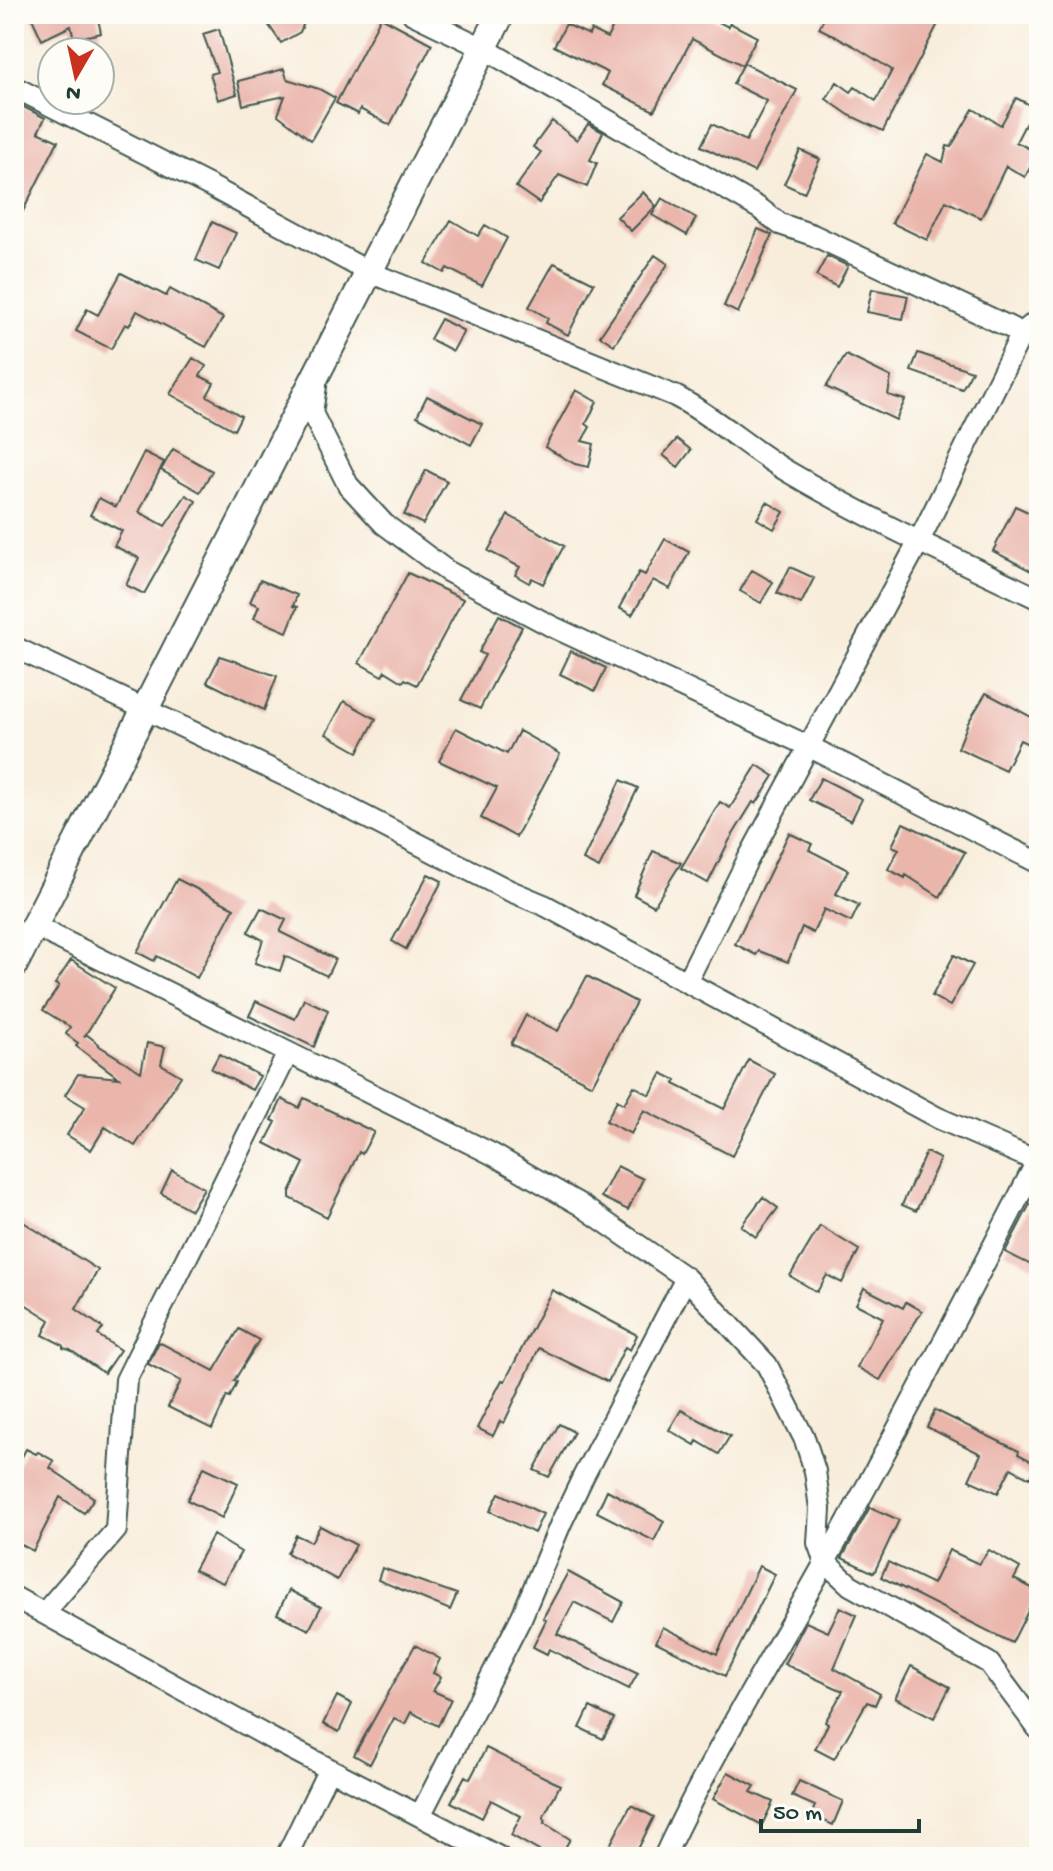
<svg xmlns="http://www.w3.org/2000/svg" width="1053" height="1871" font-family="'Gochi Hand',sans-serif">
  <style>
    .building { fill: #eab5ab }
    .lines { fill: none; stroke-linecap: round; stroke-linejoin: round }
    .minor-casing { stroke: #40574d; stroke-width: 24 }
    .tertiary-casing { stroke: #40574d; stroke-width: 30 }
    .minor { stroke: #fff; stroke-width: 20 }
    .tertiary { stroke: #fff; stroke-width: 26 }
  </style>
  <rect width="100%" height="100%" fill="#fdfcf7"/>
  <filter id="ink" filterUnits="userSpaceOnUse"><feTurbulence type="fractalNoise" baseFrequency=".0125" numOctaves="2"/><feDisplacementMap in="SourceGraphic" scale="16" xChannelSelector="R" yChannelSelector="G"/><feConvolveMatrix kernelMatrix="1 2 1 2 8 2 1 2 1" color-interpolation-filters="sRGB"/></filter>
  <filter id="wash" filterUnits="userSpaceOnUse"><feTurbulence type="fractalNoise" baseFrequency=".006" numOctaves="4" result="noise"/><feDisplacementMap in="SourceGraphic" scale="32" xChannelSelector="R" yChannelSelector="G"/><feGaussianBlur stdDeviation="1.8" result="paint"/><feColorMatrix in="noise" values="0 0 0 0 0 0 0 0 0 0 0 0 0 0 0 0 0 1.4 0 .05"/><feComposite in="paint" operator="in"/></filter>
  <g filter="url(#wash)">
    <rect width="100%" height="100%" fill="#f8eddb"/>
    <g id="blocks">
      <!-- building -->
      <path class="building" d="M30,14H97L101,33L74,39L71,26L42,40Z
        M261,14H308L300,32L281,43Z
        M620,14H704L728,27L730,23L757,37L742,65L692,39L654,111L602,85L608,73L554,46L566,24L589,35L591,30L607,38Z
        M826,14H932L941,18L883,131L849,115L826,99L837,82L851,92L855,87L876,101L892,70L854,46L819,28Z
        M381,17L432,44L390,125L360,109L358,114L336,103Z
        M219,29L237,94L218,100L210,74L217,72L203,34Z
        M744,63L797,90L754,172L701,146L712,124L746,141L767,101L733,84Z
        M284,69L287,79L319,89L335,98L311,140L278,115L285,96L243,105L238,81Z
        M1016,98L1034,107L1016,142L1038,153L1025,177L1006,166L981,218L946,201L927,240L892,223L927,154L943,162L947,146L951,147L973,109L1001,125Z
        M22,106L45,118L38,132L58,141L14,229V120Z
        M552,121L577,140L588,124L603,132L590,160L597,163L587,187L559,175L539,203L516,187L541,152L533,147Z
        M800,150L820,159L804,193L784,184Z
        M643,192L656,206L631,231L617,217Z
        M662,198L696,218L687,235L652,215Z
        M451,220L478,236L485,225L507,238L482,286L447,268L444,273L426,263Z
        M212,222L236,233L219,270L196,260Z
        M758,229L772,235L738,313L724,306Z
        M655,255L668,264L614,345L600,336Z
        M827,256L848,266L837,287L816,276Z
        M554,263L594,283L568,335L546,323L548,318L529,307Z
        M121,273L166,296L170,289L223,318L206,347L137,311L129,326L125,324L111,349L76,331L87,309L98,315Z
        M872,289L908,296L903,319L867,312Z
        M441,319L464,331L453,351L430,339Z
        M918,353L972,371L962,389L911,371Z
        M846,355L891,377L888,395L905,400L896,420L826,387Z
        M193,358L206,366L200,376L214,383L207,396L241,416L234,430L170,394Z
        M576,390L597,402L586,424L590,427L582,441L594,444L589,467L575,464L545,447Z
        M427,396L482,424L471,445L417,416Z
        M677,439L691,450L678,467L663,455Z
        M173,449L212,471L200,492L161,470Z
        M144,452L164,462L139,512L165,526L186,495L196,501L144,594L126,585L139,558L114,546L122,531L90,515L99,498L116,507Z
        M426,470L447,481L423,524L404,515Z
        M767,502L784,512L774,529L757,519Z
        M1015,506L1039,517V575L993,551Z
        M508,515L564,546L543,584L532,578L529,583L515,575L520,567L488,551Z
        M665,539L689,552L670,589L653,580L632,615L619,608L639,572L645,575Z
        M790,567L814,578L801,604L777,593Z
        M752,570L773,582L761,603L740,591Z
        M408,573L463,599L417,685L405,679L403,682L385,671L382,676L359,663Z
        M260,580L297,595L293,606L297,607L287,632L254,618L259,606L250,602Z
        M499,615L522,627L480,709L461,700L485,655L479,652Z
        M571,651L606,668L595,691L560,674Z
        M220,656L277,676L264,710L207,682Z
        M986,693L1039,721V749L1020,740L1005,770L958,748L968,723Z
        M344,701L376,719L358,752L326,734Z
        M456,728L507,754L519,731L560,754L516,837L481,818L497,788L439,761Z
        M757,765L774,776L756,804L753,802L729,841L708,883L681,868L720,802L730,808Z
        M821,778L862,799L851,821L809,800Z
        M621,780L638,788L599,868L583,860Z
        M903,823L965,852L940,897L906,875L905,878L888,869L899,849L892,846Z
        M789,833L812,844L809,850L848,870L836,894L859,905L851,922L824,909L813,933L802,927L788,962L759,951L756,955L735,944Z
        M653,851L681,863L654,906L634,895Z
        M428,874L442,881L406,949L392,941Z
        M177,879L234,908L197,978L157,956L154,961L137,952Z
        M261,908L286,920L280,932L335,959L327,976L285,956L280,971L255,963L263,940L248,932Z
        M954,955L973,965L950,1006L932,996Z
        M71,960L115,988L84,1037L86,1034L99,1044L98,1045L141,1072L147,1043L165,1047L161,1064L181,1076L135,1146L105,1127L91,1150L67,1135L85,1107L65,1095L78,1074L119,1078L76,1046L78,1043L66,1034L70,1027L43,1010L59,986L55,984Z
        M587,976L636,1002L592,1085L511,1044L526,1015L558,1031Z
        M304,999L328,1010L314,1047L249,1016L256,1001L295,1019Z
        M219,1054L260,1076L252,1090L211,1069Z
        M749,1060L775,1074L732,1156L644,1110L631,1134L606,1121L617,1100L624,1104L634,1086L650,1095L662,1073L676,1080L674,1084L724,1109Z
        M304,1098L374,1132L362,1154L359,1152L327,1217L290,1198V1192L304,1163L265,1143L276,1122L272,1120L282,1099L299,1108Z
        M926,1152L940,1159L916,1211L902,1205Z
        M617,1166L643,1179L628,1210L601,1197Z
        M172,1170L204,1188L191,1210L161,1193Z
        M763,1197L778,1208L756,1237L741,1226Z
        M1030,1204L1039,1209V1269L1005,1252Z
        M14,1216L98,1270L76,1309L103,1328L98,1335L120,1350L104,1373L70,1350L63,1348V1345L43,1335L50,1320L14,1297V1269L22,1256L14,1251Z
        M820,1226L859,1250L842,1283L827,1275L817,1292L790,1276Z
        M864,1288L903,1308L906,1302L922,1311L880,1380L857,1367L883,1318L856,1304Z
        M552,1290L637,1335L630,1350L625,1347L608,1382L539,1348L504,1423L500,1421L493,1436L477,1428L502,1380L505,1381Z
        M239,1329L259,1340L234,1381L237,1382L230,1397L227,1396L212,1429L168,1407L181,1381L148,1364L159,1342L214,1371Z
        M681,1410L730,1436L719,1454L697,1441L695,1445L669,1430Z
        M935,1410L1019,1451L1018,1454L1037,1464L1030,1478L1011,1468L998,1493L969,1480L981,1454L927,1427Z
        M559,1424L574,1432L549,1477L534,1470Z
        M26,1449L36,1454L38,1452L54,1461L50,1468L94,1498L84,1513L60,1497L33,1551L14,1541V1472Z
        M204,1467L238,1483L222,1518L187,1500Z
        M607,1490L664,1521L654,1541L597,1512Z
        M499,1493L543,1514L534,1533L490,1511Z
        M870,1507L899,1520L874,1573L842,1558Z
        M320,1526L356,1545L337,1580L287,1553L296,1535L311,1542Z
        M213,1535L241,1552L223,1583L194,1570Z
        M949,1550L979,1564L989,1550L1020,1568L1014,1579L1038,1591L1012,1643L881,1577L888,1562L933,1584Z
        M759,1566L775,1574L725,1676L656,1642L663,1627L717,1654Z
        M382,1568L457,1594L450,1610L378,1580Z
        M568,1572L623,1602L613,1622L574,1602L557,1634L638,1673L629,1689L549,1649L547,1654L533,1647L546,1620L543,1618Z
        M289,1590L321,1607L309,1630L277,1614Z
        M840,1607L857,1615L834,1668L880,1694L875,1705L867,1702L834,1759L815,1749L828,1724L825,1722L843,1691L784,1664L806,1622L828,1632Z
        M415,1645L440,1659L433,1673L441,1677L433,1691L451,1699L438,1726L411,1712L405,1724L394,1718L370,1764L354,1755Z
        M911,1666L950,1687L934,1718L895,1698Z
        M337,1696L352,1704L339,1732L323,1724Z
        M590,1707L614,1719L603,1739L580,1728Z
        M486,1748L560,1785L543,1818L546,1820L544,1823L570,1839L560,1857H550L511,1835L521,1816L491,1800L482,1818L451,1802L465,1776L470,1779Z
        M728,1772L755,1786L751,1792L773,1802L762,1825L713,1799Z
        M799,1781L843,1801L833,1825L811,1815L815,1806L792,1796Z
        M631,1805L654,1817L634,1857H628L609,1847Z"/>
    </g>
  </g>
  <g filter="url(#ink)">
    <use href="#blocks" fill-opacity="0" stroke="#40574d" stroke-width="2"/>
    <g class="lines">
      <!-- minor casing -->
      <g class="minor-casing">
        <path id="minor" d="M413,14L483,48L759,208L780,224L813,235L1039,341
          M14,87L210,186L369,272L675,396C717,418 751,451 792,474C872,521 956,559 1039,599
          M316,386L312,413L348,485L384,524L447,571L551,626L808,746L1039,863
          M14,647L296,781L508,890L546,906L938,1118L1039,1162
          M34,926L492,1154L579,1204L686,1278L767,1365L805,1440L815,1471L820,1509L818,1543L825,1562L850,1585L989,1663L1039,1730
          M687,981L746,863L919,541L1022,333L1039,319
          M14,1597L272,1739L499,1857
          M45,1612L116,1530L126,1380L288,1053
          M420,1816L522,1616L561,1523L584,1475L686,1278
          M286,1857L329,1769
          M664,1857C711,1756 770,1661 824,1564C898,1431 968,1296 1037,1161"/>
      </g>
      <!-- tertiary casing -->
      <g class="tertiary-casing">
        <path id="tertiary" d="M14,965L501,14"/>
      </g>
      <!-- minor -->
      <use href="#minor" class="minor"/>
      <!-- tertiary -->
      <use href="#tertiary" class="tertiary"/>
    </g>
  </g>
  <!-- margin -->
  <rect width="1053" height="1871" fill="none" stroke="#fdfcf7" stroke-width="48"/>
  <!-- north arrow -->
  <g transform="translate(76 76) rotate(189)"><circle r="38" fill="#fdfcf7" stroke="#a4b0a9" stroke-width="2"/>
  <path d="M0-6L14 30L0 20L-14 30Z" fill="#c8321e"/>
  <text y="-12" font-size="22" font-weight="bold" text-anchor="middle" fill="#1f3d34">N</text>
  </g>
  <!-- scale -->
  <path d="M761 1819v12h158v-12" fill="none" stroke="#1f3d34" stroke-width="4"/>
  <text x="773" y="1819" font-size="24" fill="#1f3d34" stroke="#fdfcf7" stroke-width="6" paint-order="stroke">50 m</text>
</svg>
